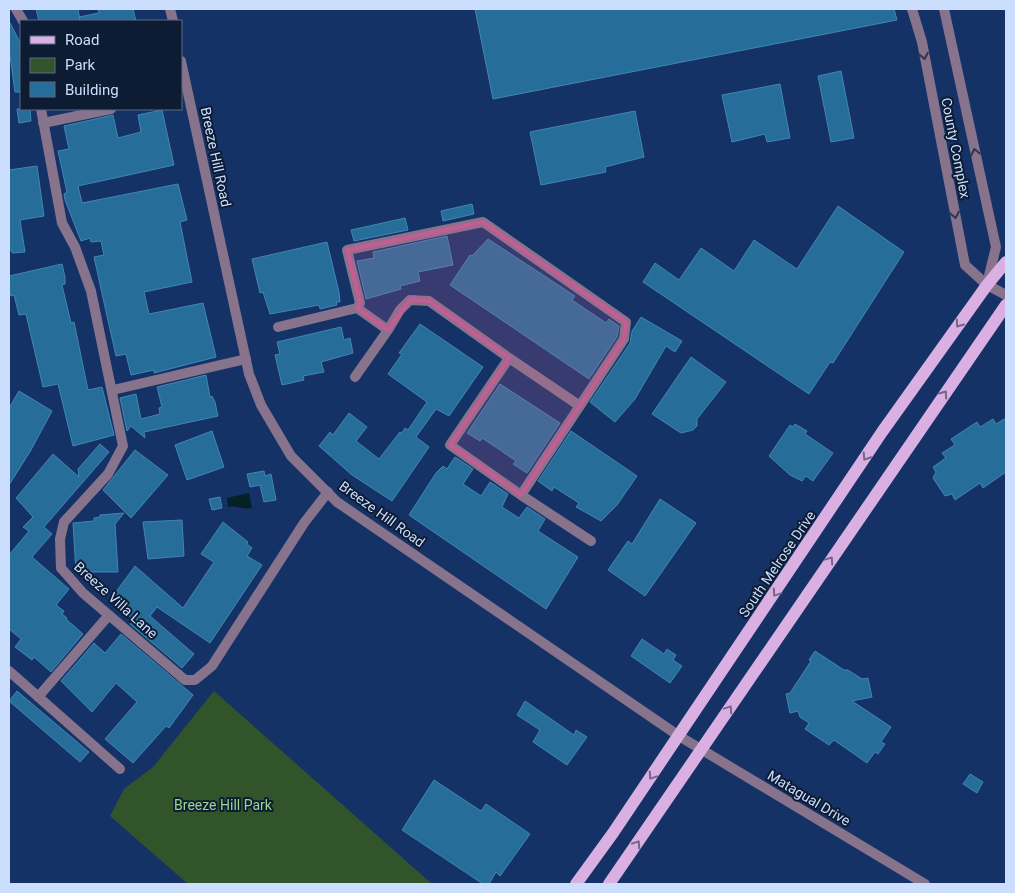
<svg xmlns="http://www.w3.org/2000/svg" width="1015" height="893" font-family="Roboto,sans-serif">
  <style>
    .green { fill: #32542b }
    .water { fill: #042123 }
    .building { fill: #266d99; stroke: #4286b4 }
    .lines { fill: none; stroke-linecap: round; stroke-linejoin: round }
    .minor { stroke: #87738b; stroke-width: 10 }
    .tertiary { stroke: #87738b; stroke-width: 10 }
    .primary { stroke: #dab0e2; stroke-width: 12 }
    .oneway { stroke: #32364d }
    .oneway2 { stroke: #74668a }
    .marked { fill: #c55d94; fill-opacity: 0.2; stroke: #c55d94; stroke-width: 4; stroke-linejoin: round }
    .labels { text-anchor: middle; stroke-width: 4; stroke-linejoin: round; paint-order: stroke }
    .street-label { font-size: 14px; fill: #cbdefe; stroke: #0e1c33 }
    .park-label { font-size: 14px; fill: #9ad68e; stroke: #0e1c33 }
  </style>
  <rect width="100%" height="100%" fill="#143266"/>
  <!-- green -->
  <path class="green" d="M214,691L432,884H188L110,816L124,789L153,767Z"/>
  <!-- water -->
  <path class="water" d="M249,493L252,508C243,510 237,505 228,507L227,498Z"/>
  <!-- building -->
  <path class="building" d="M36,9H78L80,20L79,17L99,13L98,9H133L136,21H39Z
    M475,9H894L897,20L493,99Z
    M9,21L20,42L21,92H15L9,48Z
    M841,71L854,138L831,142L818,76Z
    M780,84L790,138L767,142L765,134L732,142L722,95Z
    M17,109H30L31,121L19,123Z
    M162,110L174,165L78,186L82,203L178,184L187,220L180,222L192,282L144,292L149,314L203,303L216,357L154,373V370L131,375L126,354L116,356L105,307L94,257L104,255L101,241L91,242L90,238L81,241L65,200L64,194L67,192L58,151L69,149L64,126L113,115L118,138L141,132L138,115Z
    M635,111L644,157L605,167L606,172L541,185L530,132Z
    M37,166L44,216L20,220L25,252L12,253V250L9,251V170Z
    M472,204L474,214L443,221L441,211Z
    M838,206L904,252L833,363L830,362L809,394L643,282L655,263L679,280L701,248L734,271L754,240L797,269Z
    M405,218L408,230L354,241L351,230Z
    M447,236L453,265L418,272L420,281L400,286L401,289L366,299L357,261L374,258L373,252Z
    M488,239L575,296L572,300L606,323L609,319L619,326L617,337L589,379L450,285L470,255L472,256Z
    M327,242L339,292L340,302H336L337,305L320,309L319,305L270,314L263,292L260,293L252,259Z
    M62,264L65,277V284L62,285L71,323L74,322L88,390L102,387L114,435L73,446L58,384L43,387L26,314L19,315L14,295L11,296L9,289V276Z
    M641,317L682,341L675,352L666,346L635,399L615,422L590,402L630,343L632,331Z
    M420,324L483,367L449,416L436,409L416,437L429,447L392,501L352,475L319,446L330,432L333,435L349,413L367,427L356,441L379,459L400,432L401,434L405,428L408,430L427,402L388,374L402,354L399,353Z
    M341,327L344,340L350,338L353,353L321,362L324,372L303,376L304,380L282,385L275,355L280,354L277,342Z
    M691,357L726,382L697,419V426L693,430L681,433L652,414Z
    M206,375L210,397L212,396L215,402L218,416L144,432L145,438L131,426L127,431L120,398L136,394L141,419L160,414L159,408L162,407L157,387Z
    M500,384L560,423L527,473L513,464L516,461L497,448L482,438L480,441L467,433Z
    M19,391L52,411L31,450L9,485V408Z
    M1006,418V472L983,488L980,483L955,500L952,494L945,496L933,478L936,472L933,467L946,458L942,453L955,445L951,439L977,422L980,427L993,419L996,424Z
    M795,424L807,431L805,434L833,453L813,481L806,476L802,481L790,475L769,456L790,425L793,427Z
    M212,431L224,467L187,480L175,445Z
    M571,431L637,476L617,505L601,521L576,507L579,503L554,487L552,491L538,481Z
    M100,444L109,452L44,527L52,534L32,557L69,589L56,605L64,611L62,614L67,618L66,619L83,634L51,672L34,657L32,660L15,647L21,639L9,629V555L29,531L23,527L33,517L16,498L53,454L79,477L78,469Z
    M135,450L168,475L131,518L103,490Z
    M455,457L473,469L463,484L481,496L490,482L508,494L502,507L519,518L527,507L545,519L538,531L578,557L546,609L409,515L436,473L443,466L447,469Z
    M264,471L265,476L271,474L276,500L264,502L260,485L250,487L247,474Z
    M220,497L222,508L212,510L209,499Z
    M660,499L696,523L645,596L608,570L628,541L632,544Z
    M124,513L115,524L118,572H76L73,523L94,521V518L100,517V515Z
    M182,520L184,556L148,559L143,522Z
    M223,522L248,542L247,544L252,548L247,556L262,565L210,643L157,607L150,616L194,654L182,668L130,624L134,620L110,600L135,566L183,608L214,562L201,554Z
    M121,634L193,695L169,728L166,726L133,763L105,739L137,702L116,683L92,712L61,681L94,643L105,653Z
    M642,639L664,654L667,649L676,655L673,660L682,666L670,683L631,656Z
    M815,651L844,670H848L862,679L868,678L872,697L852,701L891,727L881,742L885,744L878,754L875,752L867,763L834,740L829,745L805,729L809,723L800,717L798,711L790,713L786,694L790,693L811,661L809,660Z
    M17,691L89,752L80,762L9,701Z
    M525,701L574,735L576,730L587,737L567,765L533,742L540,730L517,715Z
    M970,774L983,782L977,793L963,784Z
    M434,780L481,811L486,804L530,834L500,876L496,872L489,884H483L402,830Z"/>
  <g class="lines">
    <!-- minor -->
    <path class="minor" d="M16,9L23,21
      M41,109L62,223L75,247L91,291L123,446L108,474L64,522L60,539L61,568L83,593L185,680H195L212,666L304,523L328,492
      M43,123L111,109
      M357,308L360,303L347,250L483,222L626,322L624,339L521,495L450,445L509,358L429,301L410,300L400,310L388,330
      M278,327L357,308L388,330L355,377
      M509,358L580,406
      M113,390L246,359
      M521,495L591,541
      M9,671L120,769
      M38,697L109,615"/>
    <!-- tertiary -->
    <path class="tertiary" d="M170,9L173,21
      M912,9L922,42L965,265L987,285L1006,295
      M944,9L996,247L987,284
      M181,61L249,374L261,405L291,456L337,502L679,736L925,884"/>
    <!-- primary -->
    <path class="primary" d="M576,884L613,833L882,432L987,285L1006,262
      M609,884L1006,305"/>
  </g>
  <!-- one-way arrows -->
  <defs><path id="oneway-chevron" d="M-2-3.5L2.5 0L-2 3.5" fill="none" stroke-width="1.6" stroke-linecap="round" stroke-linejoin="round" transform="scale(1.25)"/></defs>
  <g class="oneway">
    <use href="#oneway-chevron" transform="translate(924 56) rotate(79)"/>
    <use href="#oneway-chevron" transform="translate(975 152) rotate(-103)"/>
    <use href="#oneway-chevron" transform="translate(955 215) rotate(79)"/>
  </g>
  <g class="oneway2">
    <use href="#oneway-chevron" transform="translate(959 324) rotate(125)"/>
    <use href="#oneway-chevron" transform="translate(944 394) rotate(-55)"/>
    <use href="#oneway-chevron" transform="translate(866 457) rotate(123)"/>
    <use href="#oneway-chevron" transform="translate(830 560) rotate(-56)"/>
    <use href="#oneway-chevron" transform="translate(776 593) rotate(124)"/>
    <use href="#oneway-chevron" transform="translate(729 709) rotate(-56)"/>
    <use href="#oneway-chevron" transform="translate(652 776) rotate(124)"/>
    <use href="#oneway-chevron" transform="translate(637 844) rotate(-56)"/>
  </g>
  <!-- marked area -->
  <path class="marked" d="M483,222L626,322L624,339L521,495L450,445L509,358L429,301L410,300L388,330L357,308L360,303L347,250Z"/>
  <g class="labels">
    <!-- street labels -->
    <g class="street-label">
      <text transform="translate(956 148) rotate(79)" y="5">County Complex</text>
      <text transform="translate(216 157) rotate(78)" y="5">Breeze Hill Road</text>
      <text transform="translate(382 514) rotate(36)" y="5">Breeze Hill Road</text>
      <text transform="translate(777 564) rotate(-56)" y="5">South Melrose Drive</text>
      <text transform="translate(116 600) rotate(42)" y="5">Breeze Villa Lane</text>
      <text transform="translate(809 798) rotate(31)" y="5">Matagual Drive</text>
    </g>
    <!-- park labels -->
    <g class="park-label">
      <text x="223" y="810">Breeze Hill Park</text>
    </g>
  </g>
  <!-- border -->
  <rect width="1015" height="893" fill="none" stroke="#cbdefe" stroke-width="20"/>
  <!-- legend -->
  <rect x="20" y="20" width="162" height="90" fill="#0e1c33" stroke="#5a6a84"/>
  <rect x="30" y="36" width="25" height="8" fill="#dab0e2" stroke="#5a6a84"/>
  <text x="65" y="45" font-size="15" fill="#cbdefe">Road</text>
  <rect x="30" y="58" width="25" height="15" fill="#32542b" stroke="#5a6a84"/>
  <text x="65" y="70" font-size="15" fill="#cbdefe">Park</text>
  <rect x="30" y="82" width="25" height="15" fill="#266d99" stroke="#5a6a84"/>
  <text x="65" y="95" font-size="15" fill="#cbdefe">Building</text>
</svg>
